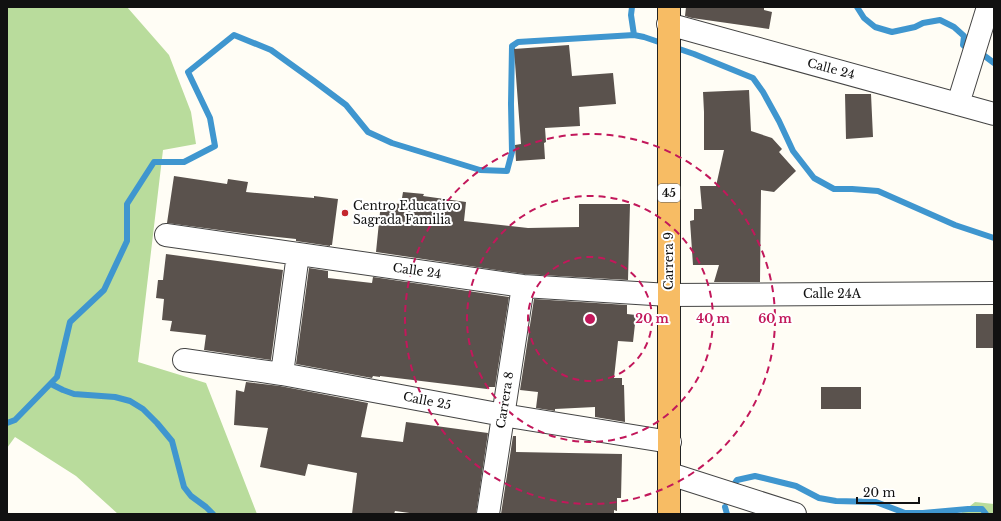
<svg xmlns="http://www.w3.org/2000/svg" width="1001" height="521" font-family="'Libre Baskerville',serif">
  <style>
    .forest { fill: #b9dc9c }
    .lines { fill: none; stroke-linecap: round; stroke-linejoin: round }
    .stream { stroke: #3f96cf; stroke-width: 6 }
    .building { fill: #5a524d }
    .minor-casing { stroke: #444; stroke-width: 24 }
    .trunk-casing { stroke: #222; stroke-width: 24 }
    .minor { stroke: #fff; stroke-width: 22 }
    .trunk { stroke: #f7bc64; stroke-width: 22 }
    .ring { fill: none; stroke: #c2185b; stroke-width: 2; stroke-dasharray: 7 5 }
    .poi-dot { fill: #c4262e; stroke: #fff; stroke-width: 1.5 }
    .labels { text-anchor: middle; stroke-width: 4; stroke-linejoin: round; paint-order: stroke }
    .shield { fill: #fff; stroke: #585858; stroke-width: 1 }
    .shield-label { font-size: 11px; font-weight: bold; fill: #111 }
    .street-label { font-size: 12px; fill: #111; stroke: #fff }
    .poi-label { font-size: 12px; fill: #111; stroke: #fff; text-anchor: start }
    .centre { fill: #c2185b; stroke: #fff; stroke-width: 2 }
    .ring-label { font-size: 12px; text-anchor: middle; font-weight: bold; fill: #c2185b; stroke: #fff; stroke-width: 4; stroke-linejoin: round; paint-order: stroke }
  </style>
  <rect width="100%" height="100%" fill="#fffdf5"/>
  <!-- forest -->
  <path class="forest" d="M7,7H127L169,55L191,112L196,144L163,150L138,362L206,383L233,452L257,514H118L76,476L15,437L7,448Z
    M975,502L994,504V514H960Z"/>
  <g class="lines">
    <!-- stream -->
    <path class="stream" d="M632,7L631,15L634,35
      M857,7L864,18L875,27L892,32L915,27L923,23L940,20L954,27L964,36L963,45L970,51
      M978,54H982L994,63
      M51,384L63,390L74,394L115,397L130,401L143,409L157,423L172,441L184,487L191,496L206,507L213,514
      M7,423L15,420L57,377L70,322L104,290L127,241V204L154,162H184L215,146L210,118L188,72L234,35L271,50L314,81L346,105L368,132L392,143L480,170L507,171L512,152L511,104L512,46L518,42L634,35L644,37L694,54L753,78L763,92L779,121L793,151L814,178L834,189H852L878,191L955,225L994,238
      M731,489L737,480L755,476L796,486L819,498L836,501L876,502L905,513H923L968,509H982L986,514
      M725,507L727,514"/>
  </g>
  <!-- building -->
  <path class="building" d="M686,7H764V10L772,12L769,29L692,18L685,16Z
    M569,45L572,76L613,73L616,104L579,107L580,126L545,128L546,142L544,143L545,159L516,161L515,145L521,144L514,49Z
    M749,90L751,131L772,138L782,149L779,152L796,171L774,192L761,190L760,282H714L719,265H693L690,221L694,220V209H702L700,186H716L724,150H704V112L703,92Z
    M845,94H871L873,137L846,139Z
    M174,176L227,184L228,179L248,182L246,192L314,198V196L338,199L332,245H330V246L296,241V239L249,234L167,223Z
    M403,192L424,194L423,196L466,202L464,221L528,228L579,227V204H630L628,280L524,274L376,252L381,202L401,204Z
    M166,254L283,270L271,360L204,350L206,335L170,331L172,321L162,320L164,299L156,298L158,280H163Z
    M309,268L328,271V278L372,283L373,277L509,297L495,387H488L487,389L380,376V377L373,376L372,378L296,364Z
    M534,299L627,305V314L636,315L633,342L618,341L614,378H622V385H624L625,422L595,417V407L555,409V411L536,408L538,392L520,390Z
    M976,314H994V348H976Z
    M246,382L280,386L368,403L361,437L403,442L406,422L488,433L476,514H417L395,511L394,514H352L357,473L308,464L305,476L260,467L268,428L234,425L236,390L244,392Z
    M821,387H861V409H821Z
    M513,436H516V452L622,454L621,498H617V511L614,510V514H501Z"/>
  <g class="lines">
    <!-- minor casing -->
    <g class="minor-casing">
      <path id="minor" d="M668,24L994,114
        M958,104L988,7
        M166,235L523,286L669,295L994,293
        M184,360L282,374L503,415L670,442
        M282,374L298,254
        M670,474L795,514
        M488,514L523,286"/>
    </g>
    <!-- trunk casing -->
    <g class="trunk-casing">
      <path id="trunk" d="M669,7V514"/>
    </g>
    <!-- minor -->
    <use href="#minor" class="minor"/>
    <!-- trunk -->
    <use href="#trunk" class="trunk"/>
  </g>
  <!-- distance rings -->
  <g class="ring">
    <circle cx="590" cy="319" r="62"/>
    <circle cx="590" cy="319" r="123"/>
    <circle cx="590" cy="319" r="185"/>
  </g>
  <!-- markers -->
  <circle class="poi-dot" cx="345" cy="213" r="4"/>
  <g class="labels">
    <!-- shield labels -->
    <rect class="shield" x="658" y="184" width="22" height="18" rx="3"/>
    <g class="shield-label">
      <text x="669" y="197">45</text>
    </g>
    <!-- street labels -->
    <g class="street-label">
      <text transform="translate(831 69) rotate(15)" y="4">Calle 24</text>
      <text transform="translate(669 261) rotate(-90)" y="4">Carrera 9</text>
      <text transform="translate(417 271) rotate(8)" y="4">Calle 24</text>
      <text x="832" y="298">Calle 24A</text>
      <text transform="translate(505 400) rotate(-81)" y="4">Carrera 8</text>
      <text transform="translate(427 401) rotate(11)" y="4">Calle 25</text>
    </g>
    <!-- poi labels -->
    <g class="poi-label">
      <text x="353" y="210">Centro Educativo<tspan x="353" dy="14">Sagrada Familia</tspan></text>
    </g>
  </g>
  <circle cx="590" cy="319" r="6" class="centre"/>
  <g class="ring-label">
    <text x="652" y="323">20 m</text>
    <text x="713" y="323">40 m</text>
    <text x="775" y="323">60 m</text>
  </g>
  <!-- border -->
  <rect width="1001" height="521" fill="none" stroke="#111111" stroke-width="16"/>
  <!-- scale -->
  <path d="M857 497v6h62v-6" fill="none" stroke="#111111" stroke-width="2"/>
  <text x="863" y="497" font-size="12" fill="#111111" stroke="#ffffff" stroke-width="3" paint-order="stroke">20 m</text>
</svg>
